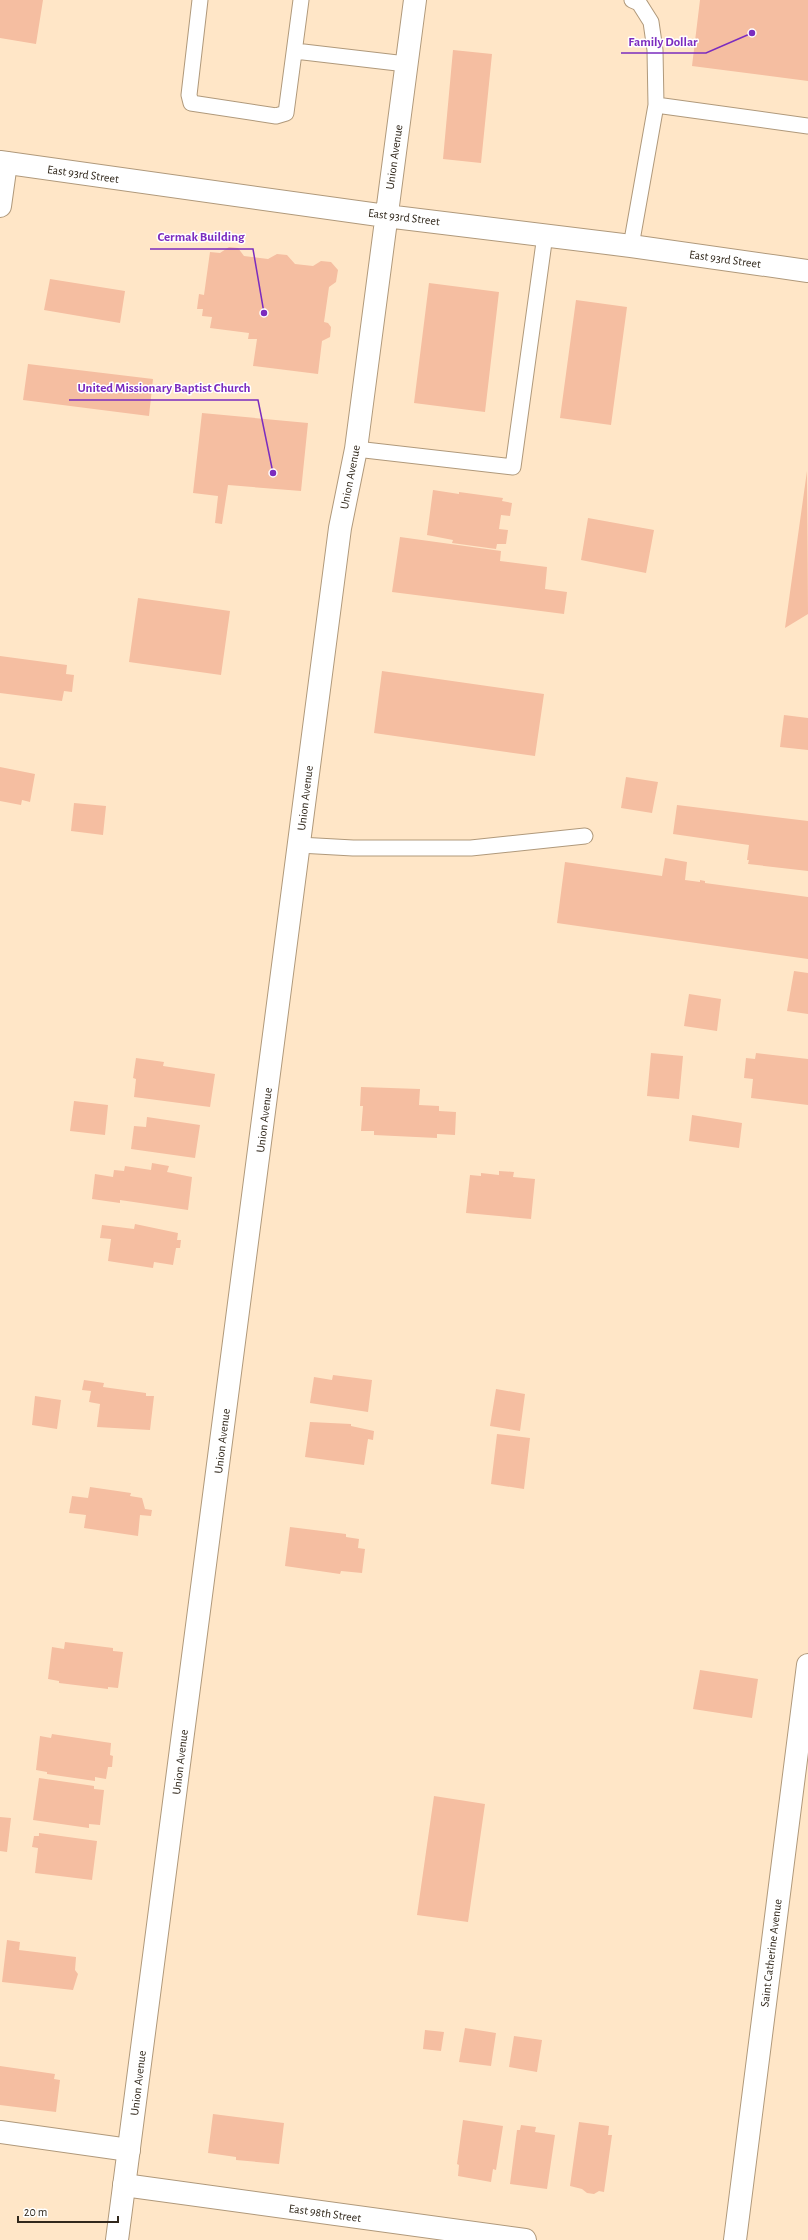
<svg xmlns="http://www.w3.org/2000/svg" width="808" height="2240" font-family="'Alegreya Sans',sans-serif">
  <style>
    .building { fill: #f5bea1 }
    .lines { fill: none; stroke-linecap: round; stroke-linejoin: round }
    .service-casing { stroke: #b0997b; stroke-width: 17 }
    .minor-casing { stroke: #b0997b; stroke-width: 24 }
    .secondary-casing { stroke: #b0997b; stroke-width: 24 }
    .service { stroke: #fff; stroke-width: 15 }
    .minor { stroke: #fff; stroke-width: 22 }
    .secondary { stroke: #fff; stroke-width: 22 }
    .labels { text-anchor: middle; stroke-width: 3; stroke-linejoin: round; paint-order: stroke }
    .street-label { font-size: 12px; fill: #31281c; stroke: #fff }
    .leader { fill: none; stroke: #7b2cbf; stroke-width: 1.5 }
    .callout-dot { fill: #7b2cbf; stroke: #fff; stroke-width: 1.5 }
    .callout-label { font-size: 13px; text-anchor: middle; font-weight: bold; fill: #7b2cbf; stroke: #fff; stroke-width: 3; stroke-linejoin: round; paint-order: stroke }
  </style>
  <rect width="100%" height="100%" fill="#ffe6c7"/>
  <!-- building -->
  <path class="building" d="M0,0H43L36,44L0,38Z
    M700,0H808V81L692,66Z
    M453,50L492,54L481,163L443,159Z
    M229,247L238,248L244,256L268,259L277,254L287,255L295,264L313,266L321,261L331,262L338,270L336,282L329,287L324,322L328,323L331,327L330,337L322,341L318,374L253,366L257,339H248L249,333L210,328L212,317L202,316L203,309H197L199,294L204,295L210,252L220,253Z
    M50,279L125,291L120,323L44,310Z
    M429,283L499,292L485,412L414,403Z
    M576,300L627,307L611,425L560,418Z
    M28,364L153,379L149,416L23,400Z
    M202,413L308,423L301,491L228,485L222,524L215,523L218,496L193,493Z
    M807,471L808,614L785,628Z
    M433,490L459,494V492L503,498L502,501L512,503L510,516L501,515L499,529L508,530L506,544H497L496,549L452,543L453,540L427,535Z
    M588,518L654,530L646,573L581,560Z
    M400,537L501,551L500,561L547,567L545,589L567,592L564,614L392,592Z
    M138,598L230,611L221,675L129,662Z
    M0,656L67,665L66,674L74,675L72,692L64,691L62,701L0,693Z
    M382,671L544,694L535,756L374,733Z
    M784,715L808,718V750L780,747Z
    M0,767L35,774L30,802L22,800L21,805L0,801Z
    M626,777L658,782L652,813L621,808Z
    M74,803L106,806L103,835L71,831Z
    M677,805L808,821V871L748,864L749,860H747L749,845L673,834Z
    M665,858L687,862L685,880L700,882V880L705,881V883L808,897V959L557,923L565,862L662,876Z
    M794,971L808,973V1014L787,1011Z
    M689,994L721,999L717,1031L684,1026Z
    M651,1053L683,1056L679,1099L647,1096Z
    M756,1053L808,1059V1105L751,1098L753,1079L744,1078L746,1058L755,1059Z
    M136,1058L164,1062L163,1066L215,1074L210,1107L134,1097L136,1079L133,1078Z
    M361,1087L420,1089L419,1105L439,1106V1111L456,1112L455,1135L437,1134V1138L374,1135V1131H361L363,1106H360Z
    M74,1101L108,1105L105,1135L70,1131Z
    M692,1115L742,1123L739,1148L689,1141Z
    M147,1117L200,1125L195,1158L131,1149L134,1126L146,1127Z
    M152,1163L169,1166L167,1172L192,1177L188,1210L120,1200V1203L92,1199L95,1174L113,1177L114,1170L124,1171L125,1166L151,1170Z
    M499,1171L514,1172L513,1177L535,1179L531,1219L466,1213L470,1175L481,1176V1173L499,1175Z
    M135,1224L178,1233L177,1240H181L180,1248H176L173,1265L154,1262L153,1268L108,1261L111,1239L100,1238L102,1225L134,1229Z
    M333,1375L372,1380L368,1412L310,1403L314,1377L332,1380Z
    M84,1380L104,1383L103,1387L146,1393V1396H154L150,1430L97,1427L100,1404L89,1402L91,1391L82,1390Z
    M496,1389L525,1394L520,1431L490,1426Z
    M35,1396L61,1400L57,1429L32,1425Z
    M310,1422L351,1424V1426L374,1431L373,1440L368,1439L364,1465L305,1457Z
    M497,1434L530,1438L524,1489L491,1484Z
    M90,1487L131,1493L130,1496L142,1498L145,1509L152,1510L151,1516L140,1515L138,1536L84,1528L86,1515L69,1513L72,1496L88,1498Z
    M290,1527L346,1534V1537L359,1539L358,1548L365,1549L362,1573L341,1571L340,1574L285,1566Z
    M65,1642L113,1648V1651L123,1652L118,1688L108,1687V1689L59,1683V1681L48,1679L52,1647L64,1649Z
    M700,1670L758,1679L752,1718L693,1709Z
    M52,1734L111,1743L110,1755L113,1756L112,1767H108L106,1779L95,1777V1781L47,1774V1772L36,1770L40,1736L51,1738Z
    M39,1778L94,1786V1789L104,1790L100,1825L89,1824V1828L33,1820Z
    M434,1796L485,1804L468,1922L417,1915Z
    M0,1817L11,1818L7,1852L0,1851Z
    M39,1833L97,1841L92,1880L35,1873L38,1848L32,1847L34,1836H39Z
    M7,1940L20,1942L19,1950L76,1957L75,1970L78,1974L73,1990L2,1982Z
    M465,2028L496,2033L491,2066L459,2062Z
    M425,2030L444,2032L441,2051L423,2049Z
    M514,2036L542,2040L537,2072L509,2067Z
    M0,2066L55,2074L54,2079L60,2080L56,2112L0,2105Z
    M213,2114L284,2123L279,2164L236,2160V2157L208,2153Z
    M463,2120L503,2126L496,2170L493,2169L491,2182L458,2176L459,2165L457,2164Z
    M579,2122L609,2126L608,2135H612L604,2192L599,2191L594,2194L587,2193L582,2189L570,2186Z
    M521,2125L536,2127L535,2132L555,2135L547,2189L510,2184L517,2130H520Z"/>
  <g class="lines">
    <!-- service casing -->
    <g class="service-casing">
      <path id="service" d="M200,0L189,95L191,103L276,116L286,113L301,0
        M632,0L639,3L651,22L655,50L656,105
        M295,51L406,64
        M631,246L656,105L808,126
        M356,449L513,467L545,235
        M299,845L353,848H471L585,836"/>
    </g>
    <!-- minor casing -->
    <g class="minor-casing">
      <path id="minor" d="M0,206L6,163
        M0,2132L129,2150
        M124,2185L525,2240
        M735,2240L808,1665"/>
    </g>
    <!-- secondary casing -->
    <g class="secondary-casing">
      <path id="secondary" d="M0,162L386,216L631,246L808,271
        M117,2240L340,528L356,449L415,0"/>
    </g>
    <!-- service -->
    <use href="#service" class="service"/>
    <!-- minor -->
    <use href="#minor" class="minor"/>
    <!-- secondary -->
    <use href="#secondary" class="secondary"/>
  </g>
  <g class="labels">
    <!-- street labels -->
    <g class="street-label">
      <text transform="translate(394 157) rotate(-82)" y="4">Union Avenue</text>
      <text transform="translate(83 174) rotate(8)" y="4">East 93rd Street</text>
      <text transform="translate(404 217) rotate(7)" y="4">East 93rd Street</text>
      <text transform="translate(725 259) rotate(8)" y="4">East 93rd Street</text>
      <text transform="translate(350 477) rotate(-79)" y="4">Union Avenue</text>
      <text transform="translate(305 798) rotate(-83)" y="4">Union Avenue</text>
      <text transform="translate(264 1120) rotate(-83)" y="4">Union Avenue</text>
      <text transform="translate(222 1441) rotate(-83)" y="4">Union Avenue</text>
      <text transform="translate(180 1762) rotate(-83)" y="4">Union Avenue</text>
      <text transform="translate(771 1953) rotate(-83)" y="4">Saint Catherine Avenue</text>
      <text transform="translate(138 2083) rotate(-83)" y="4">Union Avenue</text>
      <text transform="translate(325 2213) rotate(8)" y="4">East 98th Street</text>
    </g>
  </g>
  <!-- callouts -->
  <path class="leader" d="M752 33L706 53H621M264 313L253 249H150M273 473L258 400H69"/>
  <g class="callout-dot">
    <circle cx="752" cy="33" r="4"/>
    <circle cx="264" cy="313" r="4"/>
    <circle cx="273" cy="473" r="4"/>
  </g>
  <g class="callout-label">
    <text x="663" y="46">Family Dollar</text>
    <text x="201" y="241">Cermak Building</text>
    <text x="164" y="392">United Missionary Baptist Church</text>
  </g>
  <!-- scale -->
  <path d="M18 2216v6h100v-6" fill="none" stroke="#31281c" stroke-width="2"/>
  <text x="24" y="2216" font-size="12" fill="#31281c" stroke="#ffffff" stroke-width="3" paint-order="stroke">20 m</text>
</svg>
